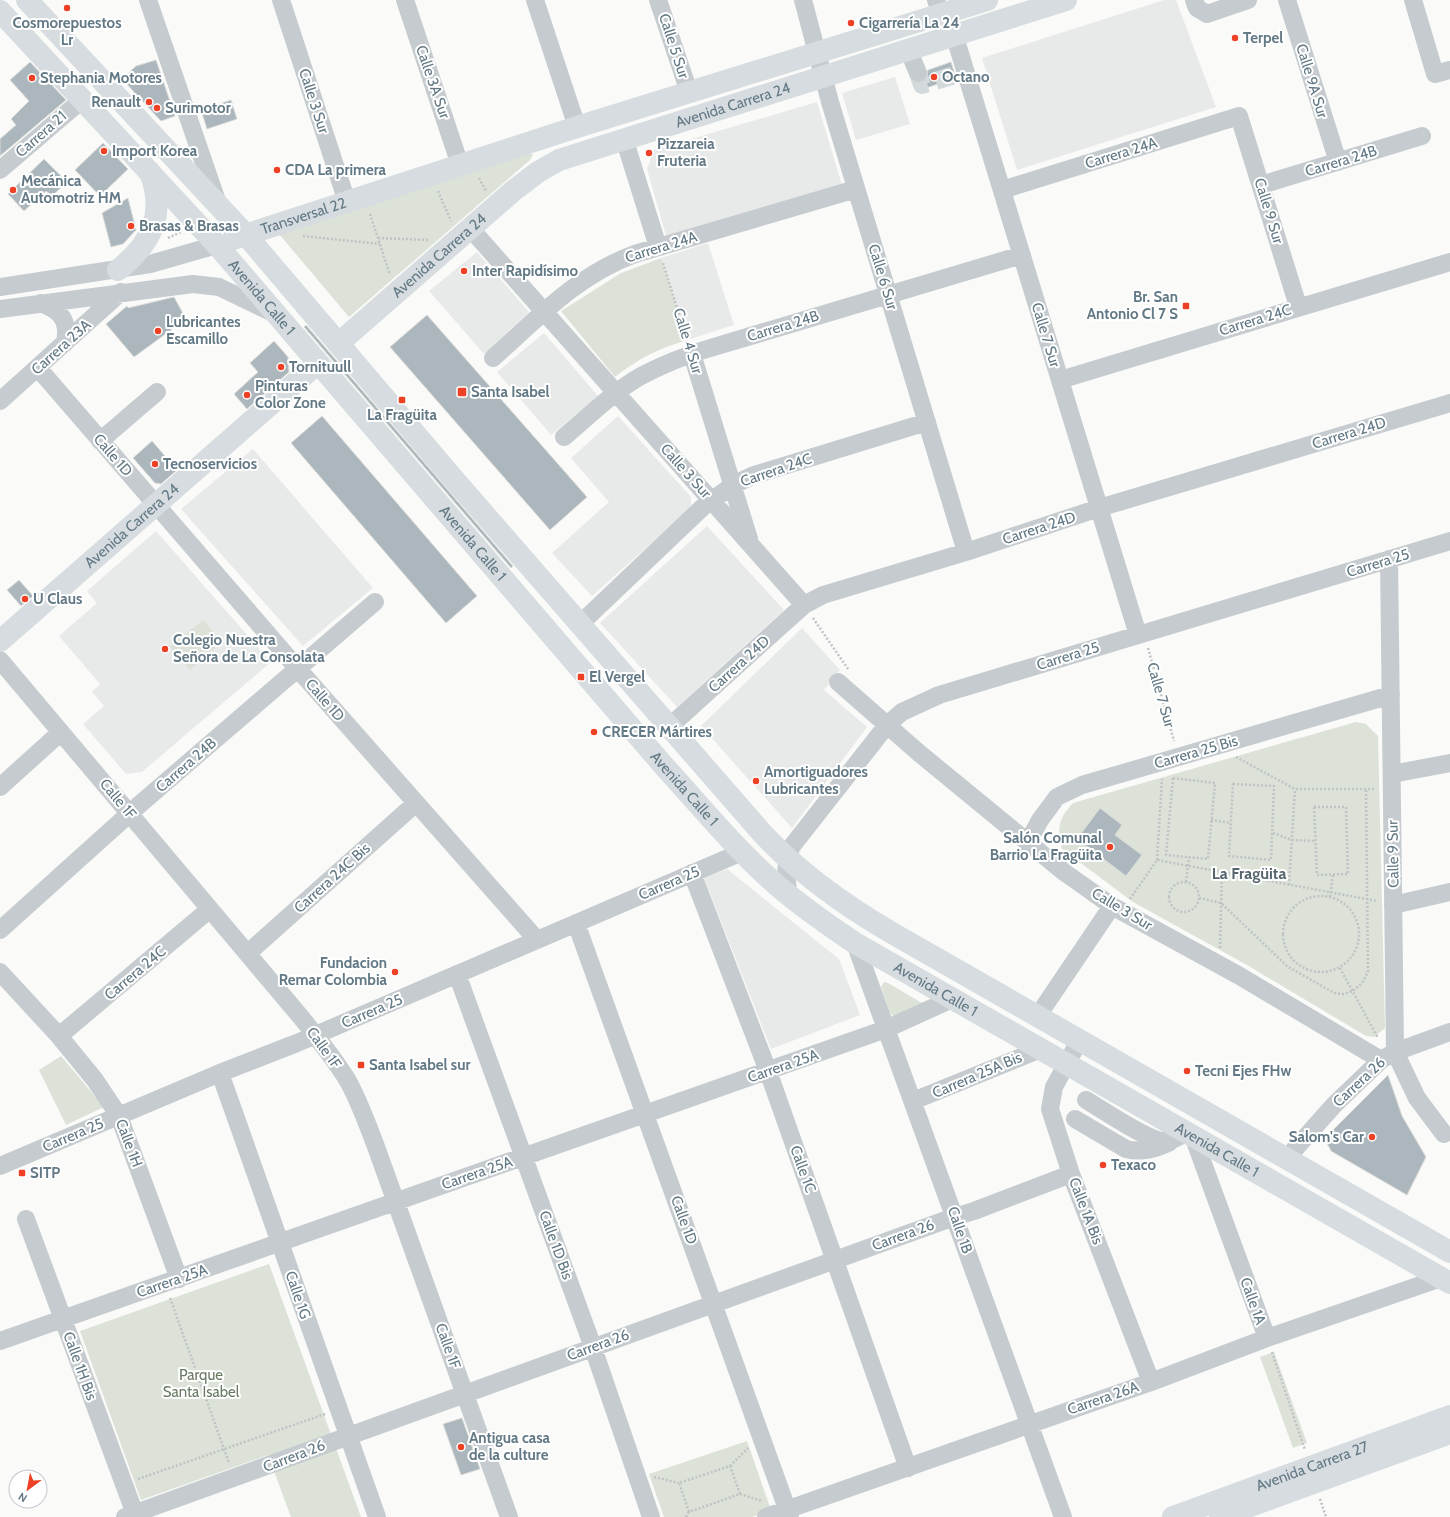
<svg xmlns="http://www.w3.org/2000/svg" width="1450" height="1517" font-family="Cabin,sans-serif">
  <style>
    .built { fill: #e8eae9 }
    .green { fill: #dce2d8 }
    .building { fill: #abb7bc; stroke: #dcdcda }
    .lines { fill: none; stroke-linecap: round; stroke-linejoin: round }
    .minor-tunnel { stroke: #d4dadb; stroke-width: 18; stroke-dasharray: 18 9; stroke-linecap: butt }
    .path { stroke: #bfc3c5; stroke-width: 2.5; stroke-dasharray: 2 2; stroke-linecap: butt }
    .minor { stroke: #c5cbce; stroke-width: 18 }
    .major { stroke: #d6dcdf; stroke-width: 22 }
    .poi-dot { fill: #ee4024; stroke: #fff; stroke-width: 1.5 }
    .labels { text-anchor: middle; stroke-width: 4; stroke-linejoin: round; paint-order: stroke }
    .poi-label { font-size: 15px; font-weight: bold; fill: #637985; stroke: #fff; text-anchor: start }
    .street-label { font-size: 15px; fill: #637985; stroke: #fff }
    .park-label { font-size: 15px; fill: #697b63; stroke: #fff }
    .neighbourhood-label { font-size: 16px; font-weight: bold; fill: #56666f; stroke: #fff }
  </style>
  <rect width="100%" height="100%" fill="#fafaf8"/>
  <!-- built -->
  <path class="built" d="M1164,0H1176L1216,107L1017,170L982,58Z
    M895,77L910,124L856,140L842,93Z
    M817,102L842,185L667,239L647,169L654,150Z
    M708,243L734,325L687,340L661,258Z
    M477,252L529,312L484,354L429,291Z
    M544,333L598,396L551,435L497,372Z
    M618,416L691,497V508L592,596L552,553L609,502L571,458Z
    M253,449L373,588L303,646L181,509Z
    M707,526L784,610L677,707L600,623Z
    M156,531L271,662L142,772L126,774L83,724L104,706L92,692L100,684L59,636L97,603L87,591Z
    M802,628L840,670L824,690L867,727L792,828L701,726Z
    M727,869L839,959L860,1015L771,1049L704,878Z"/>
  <!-- green -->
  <path class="green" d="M530,153L533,155L530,160L349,317L279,234Z
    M661,258L687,340C657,349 640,358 615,377L561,311L621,273Z
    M203,620L222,642L190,670L170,647Z
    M1356,722L1366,724L1378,736L1385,1028L1374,1037L1366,1036L1247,965L1133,902L1062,849C1057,828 1058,819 1073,803Z
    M884,982L888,983L922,1003L894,1017L890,1013L881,987Z
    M61,1056L104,1107L66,1125L39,1070Z
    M269,1264L361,1517H291L268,1455L141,1500L80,1331Z
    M1274,1352L1307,1443L1293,1448L1260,1357Z
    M747,1441L771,1510L752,1517H664L649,1474Z"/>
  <!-- building -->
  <path class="building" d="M156,60L175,116L161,121L122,79L136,66Z
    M30,62L66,100L0,156V139L16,125L11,119L29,101L10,80Z
    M951,62L956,78L917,91L914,83H922L926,80L928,70Z
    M231,100L237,119L207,129L201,110Z
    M103,143L128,169L100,196L75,170Z
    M44,159L67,182L52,196L46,191L24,211L8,194Z
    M128,198L136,230L123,244L111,247L102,213Z
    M174,297L186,319L134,357L106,324L127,306L128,308Z
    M427,315L587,497L550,530L390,347Z
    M306,325L513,566L511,568L304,327Z
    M274,341L288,357L289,372L247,409L234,394L258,372L250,363Z
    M322,416L477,596L446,623L291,443Z
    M152,441L177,470L161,484L155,483L133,458Z
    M19,580L33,596L21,606L7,590Z
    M1100,808L1122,825L1115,835L1142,855L1126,876L1077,839Z
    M1388,1075L1402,1116L1426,1157L1407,1195L1331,1151L1327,1143L1333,1130Z
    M462,1418L480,1469L461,1475L443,1424Z"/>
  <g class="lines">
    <!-- minor-tunnel -->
    <path class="minor-tunnel" d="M918,73L922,85L955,75"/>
    <!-- path -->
    <path class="path" d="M479,178L486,191
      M438,191L451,221
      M370,214L390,275
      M303,236L380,244
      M168,238L181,232
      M378,238L429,240
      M663,263L687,340
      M813,618L848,669
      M1148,648L1174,741
      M1236,757L1295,789H1375
      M1173,778L1215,783L1208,859L1166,855Z
      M1233,784L1274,786L1271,860L1229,856Z
      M1314,807H1346L1348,874L1317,875Z
      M1211,820L1231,823
      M1273,833L1292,840L1316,841
      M1157,860L1162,779
      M1186,882L1189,857
      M1169 897a15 15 0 1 1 30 0a15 15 0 1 1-30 0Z
      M1289,885L1295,789
      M1283 934a38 38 0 1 1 76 0a38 38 0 1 1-76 0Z
      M1330,897L1333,874
      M1199,898L1221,903L1287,966L1334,993L1343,994L1353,991L1362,983L1368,972L1366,789
      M1130,899L1157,860L1377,901
      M1220,948L1222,872
      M1340,968L1378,1038
      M170,1298L229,1463
      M1272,1352L1305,1450
      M730,1466L748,1448
      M654,1477L679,1483
      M138,1479L325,1414
      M740,1494L762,1501
      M1320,1499L1326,1517
      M686,1517L689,1512L740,1494L730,1466L679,1483L689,1512"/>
    <!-- minor -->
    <path class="minor" d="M148,0L218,204
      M281,0L347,202
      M405,0L460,165
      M535,0L577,127
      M658,0L689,92
      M803,0L830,102L966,552
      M936,0L941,14
      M1194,0L1197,8L1207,14L1248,0
      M1287,0L1338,162
      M1413,0L1435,74L1450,70
      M954,34L1138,635
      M908,49L918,73
      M624,138L658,247
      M0,170L83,99
      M1261,185L1422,136
      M1002,190L1239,116L1298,306
      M470,228L804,605
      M0,287L150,264L217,245
      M41,303C62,311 69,321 65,343
      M0,309L193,284L219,287L271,312
      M692,354L749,539
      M493,358C538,318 577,275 635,254L856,189
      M38,368L298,669L537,940
      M1060,380L1450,262
      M0,401L121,292
      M564,437C589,416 613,392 641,376C662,365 684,356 707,349L1022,255
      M100,441L157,392
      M1389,559L1395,1052L1417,1098L1444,1134
      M580,624L704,506L733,485L754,475L927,422
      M0,660L300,1016C317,1037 334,1058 348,1081C359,1101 367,1123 375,1144L509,1517
      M838,682L919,753L1064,872L1112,906L1238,975L1381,1060
      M669,727L804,605L823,595L966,552L1099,508L1450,403
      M1392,774L1450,763
      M0,787L61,732
      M1027,844L1040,820L1057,797L1082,785L1391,695
      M692,873L768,1071L908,1468
      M789,896C786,879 784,862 792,846L887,725L902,712L939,695L1450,541
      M1393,905L1450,892
      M576,923L790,1517
      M0,930L139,805L375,602
      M855,943L1063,1517
      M248,953L416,803
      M0,972L59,1036L95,1080L119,1116L179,1279
      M457,974L590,1339L651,1517
      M1037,1017L1112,906
      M59,1036L210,909
      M1079,1041L1054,1087L1050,1109L1071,1174L1151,1382
      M220,1073L377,1517
      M1086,1100C1103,1110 1147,1140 1163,1141C1173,1141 1179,1137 1186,1132
      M913,1101L1041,1049
      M1075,1119L1126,1149C1142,1153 1155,1149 1170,1142
      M1193,1136L1267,1338
      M1286,1159L1334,1105L1381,1060L1395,1052L1450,1032
      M0,1166L220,1073L297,1043L742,852
      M26,1219L135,1514
      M0,1341L886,1029L952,999
      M125,1517L954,1217L974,1211L1071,1174
      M766,1517L1151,1382L1267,1338L1441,1278"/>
    <!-- major -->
    <g class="major">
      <path d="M27,0L246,235L451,476L762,833C800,874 844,905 892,933L1450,1252"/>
      <path id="s1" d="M0,11L217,245L663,765C698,803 731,844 770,879C796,903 825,923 855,943L1450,1283"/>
      <path id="s2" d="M233,239L577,127L987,0"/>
      <path d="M118,270C152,243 166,214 150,172"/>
      <path id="s3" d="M339,343L513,191L538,172L559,160L1066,0"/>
      <path id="s4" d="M0,641L318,363"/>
      <path id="s5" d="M1173,1517L1450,1416"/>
      <path d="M1220,1517L1450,1433"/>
    </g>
  </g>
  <!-- markers -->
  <g class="poi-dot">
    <circle cx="67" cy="8" r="4"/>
    <circle cx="851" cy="23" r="4"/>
    <circle cx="1235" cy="38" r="4"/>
    <circle cx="934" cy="77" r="4"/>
    <circle cx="32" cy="78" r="4"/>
    <circle cx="149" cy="102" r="4"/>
    <circle cx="157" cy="108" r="4"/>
    <circle cx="104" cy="151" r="4"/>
    <circle cx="649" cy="153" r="4"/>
    <circle cx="277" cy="170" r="4"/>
    <circle cx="13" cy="190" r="4"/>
    <circle cx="131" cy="226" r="4"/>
    <circle cx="464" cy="271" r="4"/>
    <rect x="1182" y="302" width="8" height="8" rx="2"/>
    <circle cx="158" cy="331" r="4"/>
    <circle cx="281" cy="367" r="4"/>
    <rect x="457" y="387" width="10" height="10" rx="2"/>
    <circle cx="247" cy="395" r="4"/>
    <rect x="398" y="396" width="8" height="8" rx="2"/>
    <circle cx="155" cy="464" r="4"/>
    <circle cx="25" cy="599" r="4"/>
    <circle cx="165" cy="649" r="4"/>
    <rect x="577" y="673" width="8" height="8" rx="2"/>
    <circle cx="594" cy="732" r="4"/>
    <circle cx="756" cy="781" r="4"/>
    <circle cx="1110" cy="847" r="4"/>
    <circle cx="395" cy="972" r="4"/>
    <rect x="357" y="1061" width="8" height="8" rx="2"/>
    <circle cx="1187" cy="1071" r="4"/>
    <circle cx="1372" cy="1137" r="4"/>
    <circle cx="1103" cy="1165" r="4"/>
    <rect x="18" y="1169" width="8" height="8" rx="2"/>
    <circle cx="461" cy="1447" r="4"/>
  </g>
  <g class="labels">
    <!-- poi labels -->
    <g class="poi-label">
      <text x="67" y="28" text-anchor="middle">Cosmorepuestos<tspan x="67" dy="17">Lr</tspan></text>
      <text x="859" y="28">Cigarrería La 24</text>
      <text x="1243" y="43">Terpel</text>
      <text x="942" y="82">Octano</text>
      <text x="40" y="83">Stephania Motores</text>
      <text x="141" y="107" text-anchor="end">Renault</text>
      <text x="165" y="113">Surimotor</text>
      <text x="657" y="149">Pizzareia<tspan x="657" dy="17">Fruteria</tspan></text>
      <text x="112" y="156">Import Korea</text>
      <text x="285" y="175">CDA La primera</text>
      <text x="21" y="186">Mecánica<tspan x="21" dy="17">Automotriz HM</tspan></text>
      <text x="139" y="231">Brasas &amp; Brasas</text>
      <text x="472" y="276">Inter Rapidísimo</text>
      <text x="1178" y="302" text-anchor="end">Br. San<tspan x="1178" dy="17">Antonio Cl 7 S</tspan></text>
      <text x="166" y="327">Lubricantes<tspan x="166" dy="17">Escamillo</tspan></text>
      <text x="289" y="372">Tornituull</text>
      <text x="255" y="391">Pinturas<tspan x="255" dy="17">Color Zone</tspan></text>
      <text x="471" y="397">Santa Isabel</text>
      <text x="402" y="420" text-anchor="middle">La Fragüita</text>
      <text x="163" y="469">Tecnoservicios</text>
      <text x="33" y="604">U Claus</text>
      <text x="173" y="645">Colegio Nuestra<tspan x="173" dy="17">Señora de La Consolata</tspan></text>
      <text x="589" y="682">El Vergel</text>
      <text x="602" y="737">CRECER Mártires</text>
      <text x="764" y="777">Amortiguadores<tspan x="764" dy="17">Lubricantes</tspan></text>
      <text x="1102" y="843" text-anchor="end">Salón Comunal<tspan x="1102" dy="17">Barrio La Fragüita</tspan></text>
      <text x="387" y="968" text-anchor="end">Fundacion<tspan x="387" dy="17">Remar Colombia</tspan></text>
      <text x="369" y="1070">Santa Isabel sur</text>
      <text x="1195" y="1076">Tecni Ejes FHw</text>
      <text x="1364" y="1142" text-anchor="end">Salom's Car</text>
      <text x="1111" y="1170">Texaco</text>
      <text x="30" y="1178">SITP</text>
      <text x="469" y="1443">Antigua casa<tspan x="469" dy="17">de la culture</tspan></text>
    </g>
    <!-- street labels -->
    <g class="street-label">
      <text transform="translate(674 46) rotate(72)" y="5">Calle 5 Sur</text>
      <text transform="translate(1312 81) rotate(73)" y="5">Calle 9A Sur</text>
      <text transform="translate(433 82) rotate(71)" y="5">Calle 3A Sur</text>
      <text transform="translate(314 101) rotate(72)" y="5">Calle 3 Sur</text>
      <text dy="5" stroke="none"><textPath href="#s3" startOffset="469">Avenida Carrera 24</textPath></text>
      <text transform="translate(41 134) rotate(-41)" y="5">Carrera 21</text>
      <text transform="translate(1121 153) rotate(-17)" y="5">Carrera 24A</text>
      <text transform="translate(1341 161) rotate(-17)" y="5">Carrera 24B</text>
      <text transform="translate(1269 211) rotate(73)" y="5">Calle 9 Sur</text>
      <text dy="5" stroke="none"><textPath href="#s2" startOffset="74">Transversal 22</textPath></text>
      <text transform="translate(661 247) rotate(-17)" y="5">Carrera 24A</text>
      <text dy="5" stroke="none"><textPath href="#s3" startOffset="133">Avenida Carrera 24</textPath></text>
      <text transform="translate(883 277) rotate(73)" y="5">Calle 6 Sur</text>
      <text dy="5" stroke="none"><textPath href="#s1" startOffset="388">Avenida Calle 1</textPath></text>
      <text transform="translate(1255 320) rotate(-17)" y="5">Carrera 24C</text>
      <text transform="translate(783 326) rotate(-17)" y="5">Carrera 24B</text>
      <text transform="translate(1046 335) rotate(73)" y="5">Calle 7 Sur</text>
      <text transform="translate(688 341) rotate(73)" y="5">Calle 4 Sur</text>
      <text transform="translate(61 347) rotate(-42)" y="5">Carrera 23A</text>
      <text transform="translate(1349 433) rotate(-17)" y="5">Carrera 24D</text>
      <text transform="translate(113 455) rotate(49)" y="5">Calle 1D</text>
      <text transform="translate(776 470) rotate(-19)" y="5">Carrera 24C</text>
      <text transform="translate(686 471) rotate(48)" y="5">Calle 3 Sur</text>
      <text dy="5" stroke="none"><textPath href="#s4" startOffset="175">Avenida Carrera 24</textPath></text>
      <text transform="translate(1039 528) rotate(-18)" y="5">Carrera 24D</text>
      <text dy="5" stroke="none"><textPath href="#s1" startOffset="712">Avenida Calle 1</textPath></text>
      <text transform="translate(1378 563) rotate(-17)" y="5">Carrera 25</text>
      <text transform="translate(1068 656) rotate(-17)" y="5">Carrera 25</text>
      <text transform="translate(739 664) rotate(-42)" y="5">Carrera 24D</text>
      <text transform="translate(1161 695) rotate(74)" y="5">Calle 7 Sur</text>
      <text transform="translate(325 700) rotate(49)" y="5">Calle 1D</text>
      <text transform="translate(1196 752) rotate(-16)" y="5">Carrera 25 Bis</text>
      <text transform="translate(186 765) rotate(-41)" y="5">Carrera 24B</text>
      <text dy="5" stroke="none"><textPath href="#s1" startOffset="1036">Avenida Calle 1</textPath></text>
      <text transform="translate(118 799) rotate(50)" y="5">Calle 1F</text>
      <text transform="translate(1393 854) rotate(-91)" y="5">Calle 9 Sur</text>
      <text transform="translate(332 878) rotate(-42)" y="5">Carrera 24C Bis</text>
      <text transform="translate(669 883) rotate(-23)" y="5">Carrera 25</text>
      <text transform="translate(1122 909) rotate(31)" y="5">Calle 3 Sur</text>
      <text transform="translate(135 973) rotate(-40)" y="5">Carrera 24C</text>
      <text dy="5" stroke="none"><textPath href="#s1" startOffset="1360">Avenida Calle 1</textPath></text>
      <text transform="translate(372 1011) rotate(-23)" y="5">Carrera 25</text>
      <text transform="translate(324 1048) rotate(54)" y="5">Calle 1F</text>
      <text transform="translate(783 1066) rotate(-19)" y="5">Carrera 25A</text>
      <text transform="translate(977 1075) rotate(-23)" y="5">Carrera 25A Bis</text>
      <text transform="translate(1359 1082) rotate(-43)" y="5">Carrera 26</text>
      <text transform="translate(73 1135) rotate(-23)" y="5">Carrera 25</text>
      <text transform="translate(129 1143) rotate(69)" y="5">Calle 1H</text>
      <text dy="5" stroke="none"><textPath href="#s1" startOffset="1684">Avenida Calle 1</textPath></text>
      <text transform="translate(803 1169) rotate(70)" y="5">Calle 1C</text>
      <text transform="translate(477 1173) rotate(-19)" y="5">Carrera 25A</text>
      <text transform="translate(1086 1211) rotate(69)" y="5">Calle 1A Bis</text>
      <text transform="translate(684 1220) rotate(70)" y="5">Calle 1D</text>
      <text transform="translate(960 1230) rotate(71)" y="5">Calle 1B</text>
      <text transform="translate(903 1235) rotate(-20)" y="5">Carrera 26</text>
      <text transform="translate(556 1245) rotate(70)" y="5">Calle 1D Bis</text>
      <text transform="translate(172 1281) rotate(-19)" y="5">Carrera 25A</text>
      <text transform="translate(298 1295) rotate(71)" y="5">Calle 1G</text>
      <text transform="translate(1253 1301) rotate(70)" y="5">Calle 1A</text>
      <text transform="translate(598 1345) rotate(-20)" y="5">Carrera 26</text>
      <text transform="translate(448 1346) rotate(70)" y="5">Calle 1F</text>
      <text transform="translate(80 1366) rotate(70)" y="5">Calle 1H Bis</text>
      <text transform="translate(1103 1398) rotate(-19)" y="5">Carrera 26A</text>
      <text transform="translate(294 1456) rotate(-21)" y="5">Carrera 26</text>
      <text dy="5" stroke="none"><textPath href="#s5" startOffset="148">Avenida Carrera 27</textPath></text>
    </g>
    <!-- park labels -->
    <g class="park-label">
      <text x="201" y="1380">Parque<tspan x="201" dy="17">Santa Isabel</tspan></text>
    </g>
    <!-- neighbourhood labels -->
    <g class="neighbourhood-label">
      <text x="1249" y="879">La Fragüita</text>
    </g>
  </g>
  <!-- north arrow -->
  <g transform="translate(28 1489) rotate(212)"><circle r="19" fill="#ffffff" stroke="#c1c9ce"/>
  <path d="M0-3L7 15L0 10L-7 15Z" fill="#ee4024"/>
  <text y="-6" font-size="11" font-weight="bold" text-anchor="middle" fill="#637985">N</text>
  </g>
</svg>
